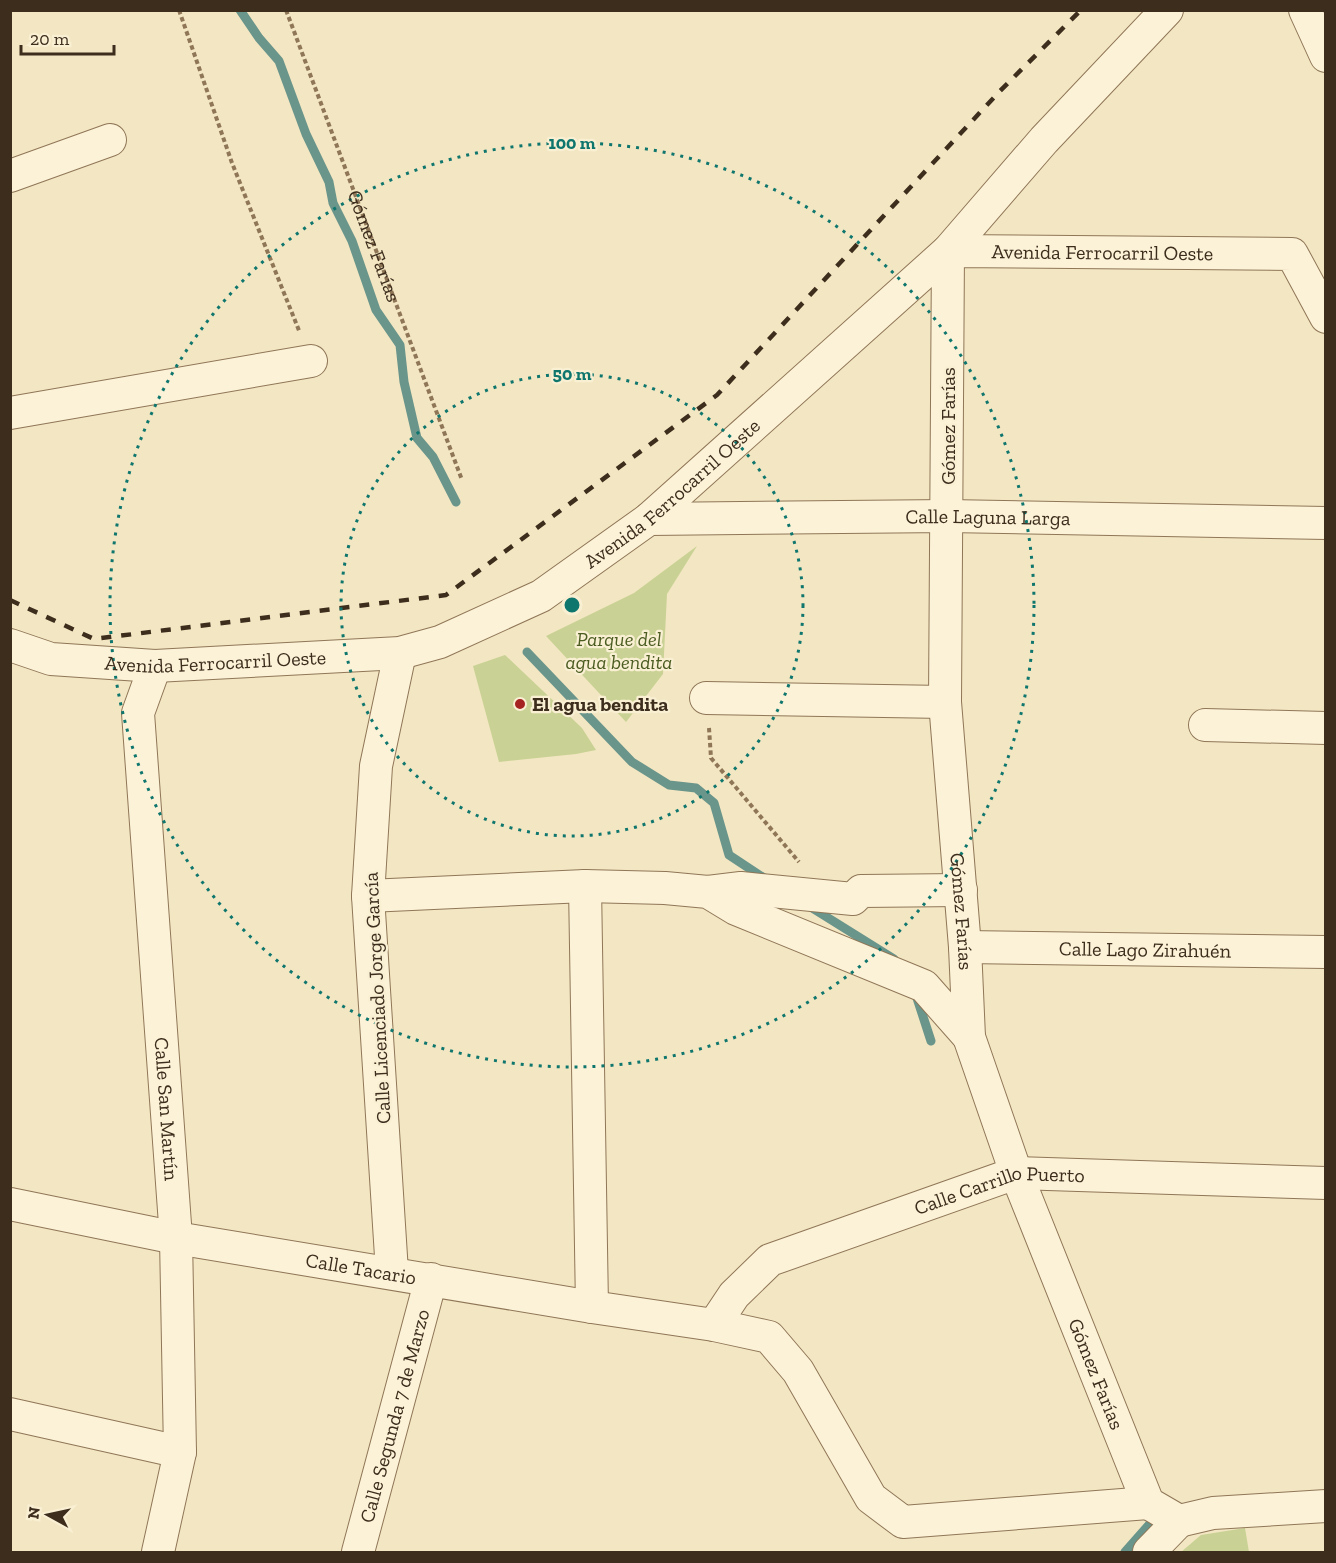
<svg xmlns="http://www.w3.org/2000/svg" width="1336" height="1563" font-family="'Zilla Slab',serif">
  <style>
    .park { fill: #c9d294 }
    .lines { fill: none; stroke-linecap: round; stroke-linejoin: round }
    .stream { stroke: #6a958b; stroke-width: 9 }
    .street-casing { stroke: #8f7657; stroke-width: 34 }
    .path { stroke: #8f7657; stroke-width: 4; stroke-dasharray: 4.5 3; stroke-linecap: butt }
    .street { stroke: #fcf2d7; stroke-width: 32 }
    .rail { stroke: #3d2d1d; stroke-width: 4.5; stroke-dasharray: 10 10; stroke-linecap: butt }
    .ring { fill: none; stroke: #0f766e; stroke-width: 3; stroke-dasharray: 3 6 }
    .poi-dot { fill: #a52320; stroke: #f9efd3; stroke-width: 2 }
    .labels { text-anchor: middle; stroke-width: 4.5; stroke-linejoin: round; paint-order: stroke }
    .street-label { font-size: 20px; fill: #3d2d1d; stroke: #f9efd3 }
    .park-label { font-size: 20px; font-style: italic; fill: #4b5c21; stroke: #f9efd3 }
    .poi-label { font-size: 20px; font-weight: bold; fill: #3d2d1d; stroke: #f9efd3; text-anchor: start }
    .centre { fill: #0f766e; stroke: #f9efd3; stroke-width: 3 }
    .ring-label { font-size: 18px; text-anchor: middle; font-weight: bold; fill: #0f766e; stroke: #f9efd3; stroke-width: 4.5; stroke-linejoin: round; paint-order: stroke }
  </style>
  <rect width="100%" height="100%" fill="#f3e6c2"/>
  <!-- park -->
  <path class="park" d="M697,546L667,594L663,674L626,722L546,636L634,593Z
    M505,655L582,728L596,750L576,754L499,762L473,666Z
    M1245,1528L1249,1552H1181L1201,1535Z"/>
  <g class="lines">
    <!-- stream -->
    <path class="stream" d="M240,10L259,38L279,61L306,134L329,182L333,203L352,241L376,310L400,345L404,382L417,438L433,457L456,502
      M527,652L632,762L669,785L696,788L714,803L729,855L767,880
      M809,906L894,959
      M916,995L931,1041
      M1125,1552L1155,1518"/>
    <!-- street casing -->
    <g class="street-casing">
      <g id="street">
        <path id="s2" d="M1167,10L1044,140L948,251L945,702L965,947L969,1037L1016,1173L1148,1503L1179,1521"/>
        <path d="M1305,10L1326,56"/>
        <path d="M10,176L110,140"/>
        <path d="M10,413L311,361"/>
        <path id="s3" d="M649,519L948,516L1326,523"/>
        <path id="s4" d="M10,645L51,659L155,666L400,653L440,642L541,596L649,519L948,251L1292,254L1326,317"/>
        <path id="s5" d="M155,666L138,713L176,1238L180,1452L158,1552"/>
        <path d="M706,698L945,702"/>
        <path d="M1205,725L1326,728"/>
        <path d="M585,886L592,1307"/>
        <path d="M708,892L741,888L853,899L861,891L961,890"/>
        <path d="M368,896L585,886L665,888L708,892L736,909L924,986L969,1037"/>
        <path id="s6" d="M965,947L1326,952"/>
        <path id="s7" d="M10,1204L176,1238L592,1307L714,1325L769,1337L798,1371L871,1498L903,1522L1148,1503"/>
        <path d="M392,1272L368,896L376,766L400,653"/>
        <path id="s8" d="M714,1325L734,1295L770,1260L1016,1173L1326,1183"/>
        <path d="M10,1414L180,1452"/>
        <path d="M1179,1521L1213,1513L1326,1506"/>
        <path id="s9" d="M358,1552L431,1279"/>
        <path d="M1149,1552L1179,1521"/>
      </g>
    </g>
    <!-- path -->
    <g class="path">
      <path d="M179,10L232,163L300,333"/>
      <path id="s1" d="M286,10L462,480"/>
      <path d="M709,728L711,758L799,862"/>
    </g>
    <!-- street -->
    <use href="#street" class="street"/>
    <!-- rail -->
    <path class="rail" d="M10,600L94,639L446,595L717,395L1000,91L1081,10"/>
  </g>
  <!-- distance rings -->
  <g class="ring">
    <circle cx="572" cy="605" r="231"/>
    <circle cx="572" cy="605" r="462"/>
  </g>
  <!-- markers -->
  <circle class="poi-dot" cx="520" cy="704" r="6"/>
  <g class="labels">
    <!-- street labels -->
    <g class="street-label">
      <text dy="7" stroke="none"><textPath href="#s1" startOffset="252">Gómez Farías</textPath></text>
      <text dy="7" stroke="none"><textPath href="#s4" startOffset="1234">Avenida Ferrocarril Oeste</textPath></text>
      <text transform="translate(948 426) rotate(-90)" y="7">Gómez Farías</text>
      <text dy="7" stroke="none"><textPath href="#s4" startOffset="712">Avenida Ferrocarril Oeste</textPath></text>
      <text dy="7" stroke="none"><textPath href="#s3" startOffset="339">Calle Laguna Larga</textPath></text>
      <text dy="7" stroke="none"><textPath href="#s4" startOffset="208">Avenida Ferrocarril Oeste</textPath></text>
      <text dy="7" stroke="none"><textPath href="#s2" startOffset="987">Gómez Farías</textPath></text>
      <text dy="7" stroke="none"><textPath href="#s6" startOffset="180">Calle Lago Zirahuén</textPath></text>
      <text transform="translate(377 998) rotate(-93)" y="7">Calle Licenciado Jorge García</text>
      <text dy="7" stroke="none"><textPath href="#s5" startOffset="447">Calle San Martín</textPath></text>
      <text dy="7" stroke="none"><textPath href="#s8" startOffset="328">Calle Carrillo Puerto</textPath></text>
      <text dy="7" stroke="none"><textPath href="#s7" startOffset="357">Calle Tacario</textPath></text>
      <text dy="7" stroke="none"><textPath href="#s2" startOffset="1473">Gómez Farías</textPath></text>
      <text dy="7" stroke="none"><textPath href="#s9" startOffset="141">Calle Segunda 7 de Marzo</textPath></text>
    </g>
    <!-- park labels -->
    <g class="park-label">
      <text x="619" y="646">Parque del<tspan x="619" dy="23">agua bendita</tspan></text>
    </g>
    <!-- poi labels -->
    <g class="poi-label">
      <text x="532" y="711">El agua bendita</text>
    </g>
  </g>
  <circle cx="572" cy="605" r="9" class="centre"/>
  <g class="ring-label">
    <text x="572" y="149">100 m</text>
    <text x="572" y="380">50 m</text>
  </g>
  <!-- border -->
  <rect width="1336" height="1563" fill="none" stroke="#3d2d1d" stroke-width="24"/>
  <!-- north arrow -->
  <g transform="translate(48 1515) rotate(278)" stroke="#f9efd3" stroke-width="4.5" paint-order="stroke">
  <path d="M0-4.5L10 22L0 15L-10 22Z" fill="#3d2d1d"/>
  <text y="-9" font-size="16" font-weight="bold" text-anchor="middle" fill="#3d2d1d">N</text>
  </g>
  <!-- scale -->
  <path d="M21 45v9h93v-9" fill="none" stroke="#3d2d1d" stroke-width="3"/>
  <text x="30" y="45" font-size="18" fill="#3d2d1d" stroke="#f9efd3" stroke-width="4.5" paint-order="stroke">20 m</text>
</svg>
